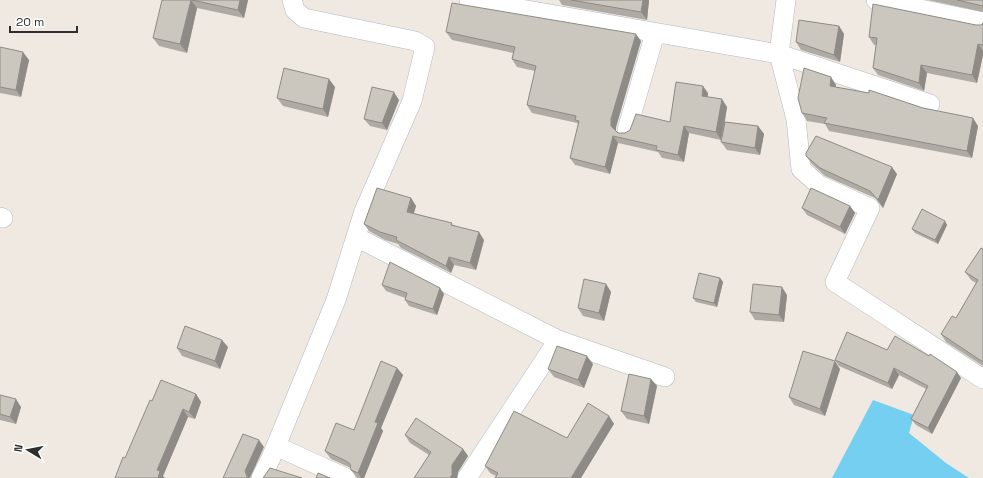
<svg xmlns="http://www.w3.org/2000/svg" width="983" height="478" font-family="'Space Grotesk',sans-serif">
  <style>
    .water { fill: #75cff0 }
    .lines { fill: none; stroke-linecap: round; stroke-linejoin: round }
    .minor-casing { stroke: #b4b7c1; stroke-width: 20 }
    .minor { stroke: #fff; stroke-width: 19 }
    .wall { fill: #afaba4 }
    .shaded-wall { fill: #8e8b86 }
    .building { fill: #cbc7bf; stroke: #8e8b86 }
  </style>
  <rect width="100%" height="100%" fill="#efe9e1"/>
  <!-- water -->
  <path class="water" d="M873,400L914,415L909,433L946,463L969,478H832Z"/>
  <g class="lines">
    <!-- minor casing -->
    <g class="minor-casing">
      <path id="minor" d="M469,0L779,54L930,104
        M786,0L779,54L796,119L801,169L819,185L870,208L835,282L983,379
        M876,0L983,22
        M627,130L655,33
        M0,217L3,218
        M356,237L558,340
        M276,446L346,478
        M261,478L271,458L336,300L364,211L412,101L425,47L415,41L304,18L295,10L292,0
        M467,478L558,340L665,377"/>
    </g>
    <!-- minor -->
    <use href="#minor" class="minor"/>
  </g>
  <!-- wall -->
  <path class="wall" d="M162,0H248L244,18L197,8L187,53L159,46L153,38Z
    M559,0H649L647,20L562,5Z
    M928,0H983V12Z
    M983,23V55L977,83L927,73L924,91L878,75L873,68L876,45H874L869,37L981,25Z
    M839,26L844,34L840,62L801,50L796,42Z
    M446,32L641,41L616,127V131L618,133H625L670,122L708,93V97L727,107L725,122L758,126L764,134L760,155L727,150L721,142L724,124L721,140L689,133L684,162L662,158L658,152L618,143L610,174L575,165L570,158L578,124L577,123L532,113L527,105L535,71L517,67L512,59L513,53L452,40Z
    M0,47L29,60L21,97L0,93Z
    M836,85V87L923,108L978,126L972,158L829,131L825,124L807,121L802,113Z
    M335,87L328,117L283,106L277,98Z
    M399,100L387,130L370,126L364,119Z
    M806,156L897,174L883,208L875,198L825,176L812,164Z
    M411,198L416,206L414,213L454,225L484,240L476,270L454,265L451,273L401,248L398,244L385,240L369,231L364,224Z
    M850,206L855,213L845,234L807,215L802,208Z
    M945,221L947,225L938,244L915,233L912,229Z
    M983,249V366L946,342L941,334L956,318L976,283L971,280L965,272Z
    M720,278L723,282L717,307L696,302L693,298Z
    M606,284L611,292L604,321L583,316L578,308Z
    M382,285L444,294L437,315L409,306L405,300V298L386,291Z
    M787,295L784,322L755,320L750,312Z
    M228,347L220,369L182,356L177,348Z
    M887,350L961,378L932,434L916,425L911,419L926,389L899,375L892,389L839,366L835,360Z
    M593,364L584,388L554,377L548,369Z
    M397,368L403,375L381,428L383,431L364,478H357L351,470V468L331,459L325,451L354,430Z
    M840,369L825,416L794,405L789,397Z
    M651,379L657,386L649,424L627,419L621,411Z
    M196,394L201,402L195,419L188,417L163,476L152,401Z
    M0,395L21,407L16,424L0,420Z
    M609,416L614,424L496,476L490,473L485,466L567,438Z
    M405,435L463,449L468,456L458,472L457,478H414L429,455L410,443Z"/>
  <!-- shaded-wall -->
  <path class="shaded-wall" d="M191,0L197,8L187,53L180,44Z
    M240,0H248L244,18L238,10Z
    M643,0H649L647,20L641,12Z
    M839,26L844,34L840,62L834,55Z
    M636,34L641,41L616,127V133L611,126V119Z
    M978,44L983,51V55L977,83L972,75Z
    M23,52L29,60L21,97L16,90Z
    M921,65L927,73L924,91L919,83Z
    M831,77L836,85L835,93L830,86Z
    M329,79L335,87L328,117L323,109Z
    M703,86L708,93L707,103L702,96Z
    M394,92L399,100L387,130L382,123Z
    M722,99L727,107L721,140L716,132Z
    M973,118L978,126L972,158L967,151Z
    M684,126L689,133L684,162L678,155Z
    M758,126L764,134L760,155L755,148Z
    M613,136L618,143L610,174L605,167Z
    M892,167L897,174L883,208L878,200Z
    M411,198L416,206L412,219L407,212Z
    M850,206L855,213L845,234L840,227Z
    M945,221L947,225L938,244L935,240Z
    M479,232L484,240L476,270L470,263Z
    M449,257L454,265L451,273L446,266Z
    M720,278L723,282L717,307L714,303Z
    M606,284L611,292L604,321L599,313Z
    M782,287L787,295L784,322L779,315Z
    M440,288L444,294L437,315L433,309Z
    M222,340L228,347L220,369L215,361Z
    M587,356L593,364L584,388L578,380Z
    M835,361L840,369L825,416L820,409Z
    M397,368L403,375L381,428L383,431L364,478H361L358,473L375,422Z
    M894,368L899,375L892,389L888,383Z
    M957,372L961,378L932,434L928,428Z
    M651,379L657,386L649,424L644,416Z
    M196,394L201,402L195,419L189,412Z
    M16,399L21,407L16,424L10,417Z
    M183,409L188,417L163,476L165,478H158L157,470Z
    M609,416L614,424L581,478H571Z
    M259,440L264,447L250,478H248L245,471Z
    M463,449L468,456L458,472L457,478H450L452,465Z"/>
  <!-- building -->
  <path class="building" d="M162,0H191L180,44L153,38Z
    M192,0H240L238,10Z
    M571,0H643L641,12Z
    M957,0H983V6Z
    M452,3L636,34L611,119V126L618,133H625L630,130L636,114L670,122L676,82L703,86L702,96L722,99L716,132L684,126L678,155L656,150L657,146L613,136L605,167L570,158L579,121L575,120L576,116L527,105L536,66L512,59L515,47L446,32Z
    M873,4L976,25H981L983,23V45L978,44L972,75L921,65L919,83L873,68L877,38L869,37Z
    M799,20L839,26L834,55L796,42Z
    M0,47L23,52L16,90L0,87Z
    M284,68L329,79L323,109L277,98Z
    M804,68L831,77L830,86L869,93V90L923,108L973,118L967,151L824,123L827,118L802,113L798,98Z
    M372,87L394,92L382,123L364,119Z
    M725,122L758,126L755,148L721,142Z
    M816,136L892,167L878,200L870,191L820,168L806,156V153Z
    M377,188L411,198L407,212L452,223L451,225L479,232L470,263L449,257L446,266L396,240L397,237L380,232L364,224Z
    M811,188L850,206L840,227L802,208Z
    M922,209L945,221L935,240L912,229Z
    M981,248L983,249V362L941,334L952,316L956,318L978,280L965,272Z
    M390,262L440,288L433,309L405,300L407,293L382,285Z
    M699,273L720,278L714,303L693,298Z
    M584,279L606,284L599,313L578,308Z
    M753,284L782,287L779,315L750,312Z
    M185,326L222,340L215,361L177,348Z
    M847,332L887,350L895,336L929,356L930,354L957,372L928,428L911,419L928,386L894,368L888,383L835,360Z
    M557,346L587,356L578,380L548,369Z
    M803,351L835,361L820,409L789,397Z
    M381,361L397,368L375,422L378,423L358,473L351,470L350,464L346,461L325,451L336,423L354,430Z
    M629,374L651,379L644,416L621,411Z
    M161,380L196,394L189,412L183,409L157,470L160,471L158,478H115L123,457L125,458L150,400L152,401Z
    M0,395L16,399L10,417L0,414Z
    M588,403L609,416L571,478H495L498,473L485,466L514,411L567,438Z
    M416,418L463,449L452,465V475L450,478H414L431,452L405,435Z
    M243,434L259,440L245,471L247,477L248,478H223Z
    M270,468L302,478H263Z
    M318,473L330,478H316Z"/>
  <!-- north arrow -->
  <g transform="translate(28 450) rotate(280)" stroke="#ffffff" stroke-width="3" paint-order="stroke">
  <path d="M0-3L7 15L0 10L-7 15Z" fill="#2e2e2e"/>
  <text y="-6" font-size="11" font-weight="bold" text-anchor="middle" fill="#2e2e2e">N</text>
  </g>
  <!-- scale -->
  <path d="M10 26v6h67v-6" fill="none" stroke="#2e2e2e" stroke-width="2"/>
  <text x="16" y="26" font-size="12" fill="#2e2e2e" stroke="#ffffff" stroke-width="3" paint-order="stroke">20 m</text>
</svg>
